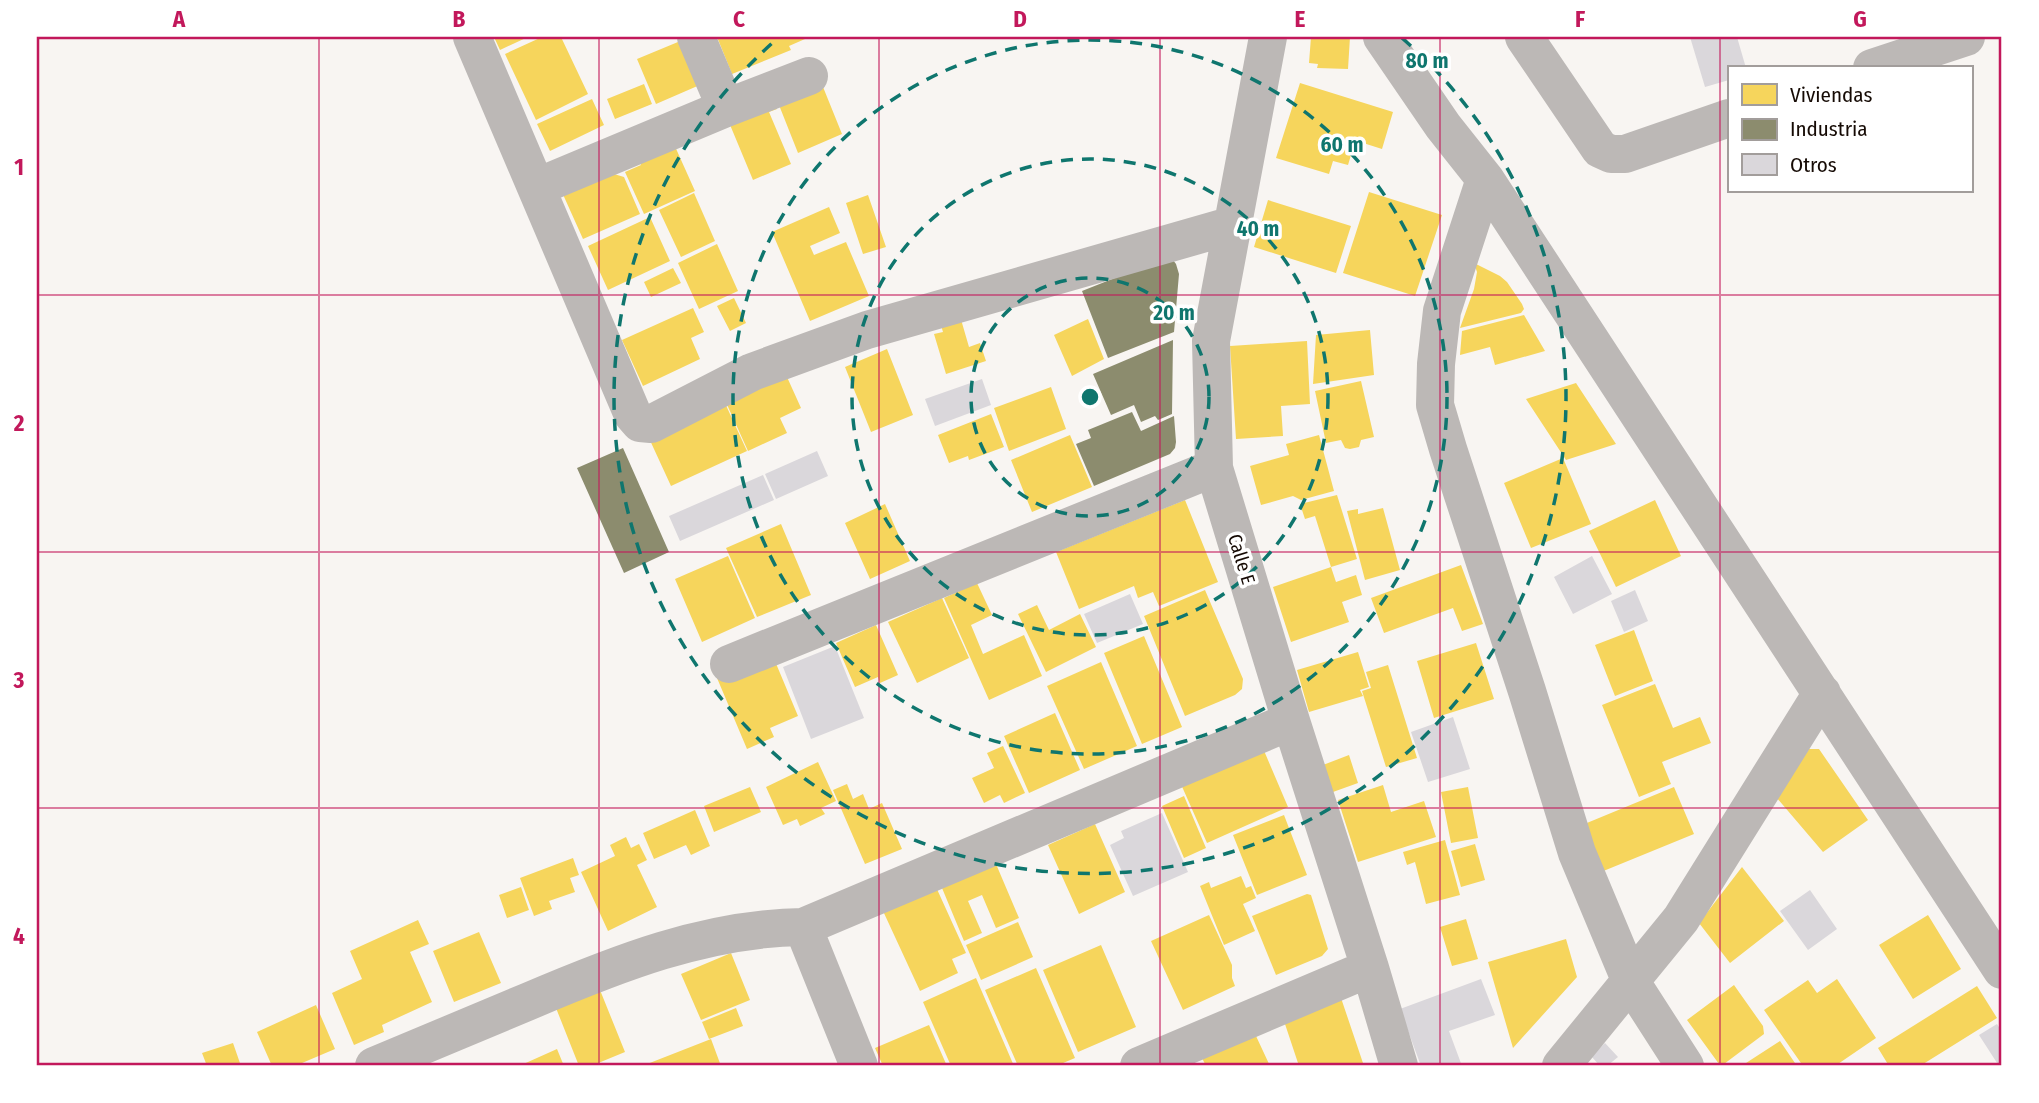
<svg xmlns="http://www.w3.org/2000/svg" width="2039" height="1103" font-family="'Fira Sans Condensed',sans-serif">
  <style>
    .homes { fill: #f6d55c }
    .industry { fill: #8c8c6e }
    .building { fill: #dad7db }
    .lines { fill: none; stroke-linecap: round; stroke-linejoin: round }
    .minor { stroke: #bcb8b6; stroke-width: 38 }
    .grid { fill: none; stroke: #c2185b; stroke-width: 2; stroke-opacity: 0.55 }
    .ring { fill: none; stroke: #0f766e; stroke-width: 3.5; stroke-dasharray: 12 9 }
    .labels { text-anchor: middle; stroke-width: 7; stroke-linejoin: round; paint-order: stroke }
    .street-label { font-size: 19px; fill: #160b05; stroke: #fff }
    .centre { fill: #0f766e; stroke: #fff; stroke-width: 3.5 }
    .ring-label { font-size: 21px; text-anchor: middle; font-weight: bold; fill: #0f766e; stroke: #fff; stroke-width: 7; stroke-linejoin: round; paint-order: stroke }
    .neatline { fill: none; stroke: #c2185b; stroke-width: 2.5 }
    .grid-label { font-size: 23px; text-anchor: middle; font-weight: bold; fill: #c2185b }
  </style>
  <rect width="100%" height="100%" fill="#f8f5f2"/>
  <!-- homes -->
  <path class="homes" d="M494,37H528L500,50Z
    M542,37H561L588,94L536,120L505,54Z
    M690,37L709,81L656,104L637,59Z
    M717,37H805V39L789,46L791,50L732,74Z
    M1311,37H1350L1348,69L1317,68L1318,64L1309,63Z
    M821,82L842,134L798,153L777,100Z
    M1300,83L1393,112L1382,149L1360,142L1355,157L1351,155L1348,165L1333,161L1329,174L1276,158Z
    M644,84L652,104L615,119L607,99Z
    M592,99L604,125L550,151L537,124Z
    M774,101L777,109L769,112L791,164L753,180L728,120Z
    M673,142L695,191L644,214L625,172L641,165L638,158Z
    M604,171L624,177L640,214L583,239L561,190Z
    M1369,192L1442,215L1415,296L1343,273Z
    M694,193L715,241L681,257L659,210Z
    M868,195L886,247L863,254L846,203Z
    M1268,200L1351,226L1336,273L1254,247Z
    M829,207L840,233L810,246L814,255L846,242L869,296L810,321L772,232Z
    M650,217L670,261L608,290L588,246Z
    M717,244L738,291L699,309L678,263Z
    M1474,263L1500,276L1507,282L1522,304L1524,309L1521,313L1460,328L1474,289L1477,272Z
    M673,268L681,283L651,297L644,282Z
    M734,298L746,323L730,331L717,306Z
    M693,308L704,332L691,338L700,359L643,386L622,340Z
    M1524,315L1545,351L1495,365L1490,347L1460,355L1462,331Z
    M960,316L969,347L980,343L986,361L946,374L934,334L943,332L940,322Z
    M1088,319L1104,359L1072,376L1054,335Z
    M1370,330L1374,375L1313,384L1316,335Z
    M1307,341L1310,404L1281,406L1283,436L1236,439L1230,346Z
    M887,349L913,415L871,432L845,367Z
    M787,377L801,408L780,418L787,433L748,451L724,398Z
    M1361,381L1374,437L1361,440L1359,447L1350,449L1345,448L1341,440L1326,443L1315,391Z
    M1576,383L1616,444L1566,460L1526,399Z
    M1051,387L1066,429L1009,451L994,408Z
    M724,401L747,451L671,486L648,436Z
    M991,414L1004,447L969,460L968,456L949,463L938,435Z
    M1070,435L1092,487L1032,512L1011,460Z
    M1319,435L1334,491L1301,500L1293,496L1261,505L1250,466L1289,455L1286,444Z
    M1563,458L1591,524L1531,548L1504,483Z
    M1337,495L1357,559L1331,567L1315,516L1305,519L1300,504Z
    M1185,500L1218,582L1159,606L1153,592L1138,598L1134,586L1079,609L1056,552Z
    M1655,500L1681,556L1616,587L1589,531Z
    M885,504L910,561L870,579L845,523Z
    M1383,508L1400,570L1365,580L1347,511L1358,509V514Z
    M781,524L811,595L757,617L726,548Z
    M728,556L755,618L702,642L675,579Z
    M1461,565L1483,624L1462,631L1453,608L1384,633L1371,598Z
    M1331,567L1336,582L1356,575L1362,595L1342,602L1349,622L1291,642L1273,587Z
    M977,583L992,615L971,625L983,654L1024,635L1042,676L989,700L944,598Z
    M1205,590L1243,679L1242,689L1235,695L1185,716L1144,616Z
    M942,598L969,658L917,683L888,622Z
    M1037,605L1049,630L1080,614L1096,647L1046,672L1018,614Z
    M876,625L898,675L880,683L878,677L855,687L836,643Z
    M1634,630L1653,681L1615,696L1595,645Z
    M1144,636L1182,727L1142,744L1104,653Z
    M1476,643L1494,699L1434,718L1417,661Z
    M1358,652L1369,687L1360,690L1363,696L1309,712L1297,670Z
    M772,654L798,716L770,728L774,737L747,749L717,678Z
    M1101,662L1137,746L1084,769L1047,686Z
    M1388,665L1417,758L1386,767L1362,691L1371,688L1366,672Z
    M1655,684L1673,728L1700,717L1711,743L1662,762L1671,784L1639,797L1602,705Z
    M1055,713L1080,770L1029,793L1004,736Z
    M1003,746L1025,793L1004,803L1000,795L984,803L972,778L994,768L987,753Z
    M1262,746L1288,807L1207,843L1180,782Z
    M1809,749H1819L1868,820L1823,852L1776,797Z
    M1349,755L1358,783L1333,792L1323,765Z
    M818,762L836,801L821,808L825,814L800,826L797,819L783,825L766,787Z
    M847,784L853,799L863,794L869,809L882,803L902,849L865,864L833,790Z
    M1383,785L1391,812L1424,801L1436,837L1358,862L1338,800Z
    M750,787L761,812L714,832L704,806Z
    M1468,787L1478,838L1451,843L1441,792Z
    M1674,787L1694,834L1601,872L1582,825Z
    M1184,796L1206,848L1184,858L1162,806Z
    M695,810L710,846L691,855L686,845L654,859L643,833Z
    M1284,815L1307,875L1257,895L1233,835Z
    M1095,824L1125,892L1079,914L1048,845Z
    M626,837L631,848L639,844L647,860L637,865L657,907L608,931L581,872L615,856L610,845Z
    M1445,840L1460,895L1426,904L1415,862L1407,865L1403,852Z
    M1475,844L1485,880L1461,887L1451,851Z
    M573,858L579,875L570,878L575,892L549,901L552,909L534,916L520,878Z
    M996,864L1019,918L996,928L982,895L968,901L982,933L964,941L942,888Z
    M1742,867L1784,921L1730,963L1699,923Z
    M1241,876L1246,888L1251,886L1256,898L1243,904L1255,931L1224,945L1200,886L1209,882L1211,888Z
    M521,887L529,910L507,918L499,895Z
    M936,887L966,953L952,959L958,973L920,991L883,911Z
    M1307,894L1311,895L1328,949L1322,956L1276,975L1252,916Z
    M1209,915L1232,965V978L1235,986L1183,1010L1151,941Z
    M1928,915L1961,969L1913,999L1879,945Z
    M1466,919L1478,959L1452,966L1440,927Z
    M418,920L429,944L410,952L432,1002L382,1025L384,1032L354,1045L332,993L362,979L350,951Z
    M1018,922L1033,957L981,980L966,945Z
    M479,932L501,983L454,1002L433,951Z
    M1566,939L1577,977L1513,1048L1488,962Z
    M1101,945L1136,1027L1078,1052L1043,970Z
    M731,953L750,1000L701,1020L681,974Z
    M1036,968L1075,1058L1056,1066H1018L985,990Z
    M976,978L1014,1066H951L923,1002Z
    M1837,979L1876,1038L1835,1066H1803L1764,1010L1808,980L1817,993Z
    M1734,985L1763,1026L1764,1034L1724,1064H1719L1687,1020Z
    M1977,986L1997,1018L1920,1066H1889L1878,1048Z
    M600,990L625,1052L591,1066H579L556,1008Z
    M1340,995L1364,1066H1299L1282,1015Z
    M316,1005L335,1049L295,1066H272L257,1032Z
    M736,1008L743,1026L709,1039L702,1022Z
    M1249,1021L1270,1066H1206L1196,1046Z
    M929,1025L947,1066H883L875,1048Z
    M711,1039L721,1066H642Z
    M1780,1041L1797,1066H1748L1746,1063Z
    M233,1043L241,1066H207L202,1053Z
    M557,1049L564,1066H519Z"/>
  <!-- industry -->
  <path class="industry" d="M1170,256L1176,264L1179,274L1174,332L1108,358L1082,291Z
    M1173,340L1172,414L1158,420L1155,416L1141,422L1134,405L1111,415L1093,374Z
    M1132,412L1141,431L1174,416L1176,442L1175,448L1170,454L1094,486L1076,444L1091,438L1088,430Z
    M623,448L669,552L624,573L577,468Z"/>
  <!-- building -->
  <path class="building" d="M1690,37H1737L1746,68H1729V80L1705,87Z
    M982,379L991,405L935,426L925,399Z
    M817,451L828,476L776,499L765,474Z
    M763,475L774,500L680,541L669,516Z
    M1592,556L1612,594L1573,614L1554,577Z
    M1635,590L1648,621L1624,632L1611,601Z
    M1130,594L1143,624L1097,643L1084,614Z
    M835,646L864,718L811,739L783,667Z
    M1453,717L1470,769L1428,782L1411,732Z
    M1162,813L1188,872L1133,896L1110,845L1124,838L1121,831Z
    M1810,890L1837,929L1808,950L1780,911Z
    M1481,979L1495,1015L1449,1031L1462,1066H1421L1400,1009Z
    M1997,1024L2002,1032V1066H1999L1979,1035Z
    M1605,1043L1618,1057L1607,1066H1600L1591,1056Z"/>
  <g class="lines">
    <!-- minor -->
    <path class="minor" d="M472,37L633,415L640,423L651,424L752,372L867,330L1233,225
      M696,37L726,108
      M1268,37L1211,341L1214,468L1291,721L1370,968L1399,1066
      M1382,37L1443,126L1485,179L2002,970
      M1524,37L1600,149L1611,154H1625L1729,118
      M1872,68L1966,37
      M1485,179L1442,311L1436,364L1435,405L1448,449L1527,691L1577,853L1631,982L1685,1066
      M537,187L726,108L809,76
      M729,664L1214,468
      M374,1066C425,1045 476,1023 527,1002C616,964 706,928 803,927
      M859,1066L803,927L1291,721
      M1139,1066L1370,968
      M1561,1066L1681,919L1822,693"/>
  </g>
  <!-- grid -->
  <path class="grid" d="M319,37V1066M599,37V1066M879,37V1066M1160,37V1066M1440,37V1066M1720,37V1066M37,295H2002M37,552H2002M37,808H2002"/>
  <!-- distance rings -->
  <g class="ring">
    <circle cx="1090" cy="397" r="119"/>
    <circle cx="1090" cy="397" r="238"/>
    <circle cx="1090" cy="397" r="357"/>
    <path d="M1402 38A476 476 0 1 1 778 38"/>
  </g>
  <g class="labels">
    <!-- street labels -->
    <g class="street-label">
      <text transform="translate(1242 559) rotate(73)" y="7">Calle E</text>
    </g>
  </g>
  <circle cx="1090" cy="397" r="10" class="centre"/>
  <g class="ring-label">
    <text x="1427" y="68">80 m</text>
    <text x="1342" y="152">60 m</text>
    <text x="1258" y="236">40 m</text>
    <text x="1174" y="320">20 m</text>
  </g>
  <!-- border -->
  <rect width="2039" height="1103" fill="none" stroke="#ffffff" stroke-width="77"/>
  <!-- legend -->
  <rect x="1728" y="66" width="245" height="126" fill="#ffffff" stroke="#a29d9b" stroke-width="2"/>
  <rect x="1742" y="84" width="35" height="21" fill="#f6d55c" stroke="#a29d9b" stroke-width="2"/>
  <text x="1790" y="102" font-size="21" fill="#160b05">Viviendas</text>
  <rect x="1742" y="119" width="35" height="21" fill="#8c8c6e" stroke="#a29d9b" stroke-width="2"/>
  <text x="1790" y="136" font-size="21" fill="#160b05">Industria</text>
  <rect x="1742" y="154" width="35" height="21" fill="#dad7db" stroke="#a29d9b" stroke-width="2"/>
  <text x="1790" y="172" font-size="21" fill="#160b05">Otros</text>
  <rect x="38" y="38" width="1962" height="1026" class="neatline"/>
  <g class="grid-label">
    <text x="179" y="27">A</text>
    <text x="459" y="27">B</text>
    <text x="739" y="27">C</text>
    <text x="1020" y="27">D</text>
    <text x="1300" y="27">E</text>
    <text x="1580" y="27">F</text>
    <text x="1860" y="27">G</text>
    <text x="19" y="175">1</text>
    <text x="19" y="431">2</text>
    <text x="19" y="688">3</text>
    <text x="19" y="944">4</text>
  </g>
</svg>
